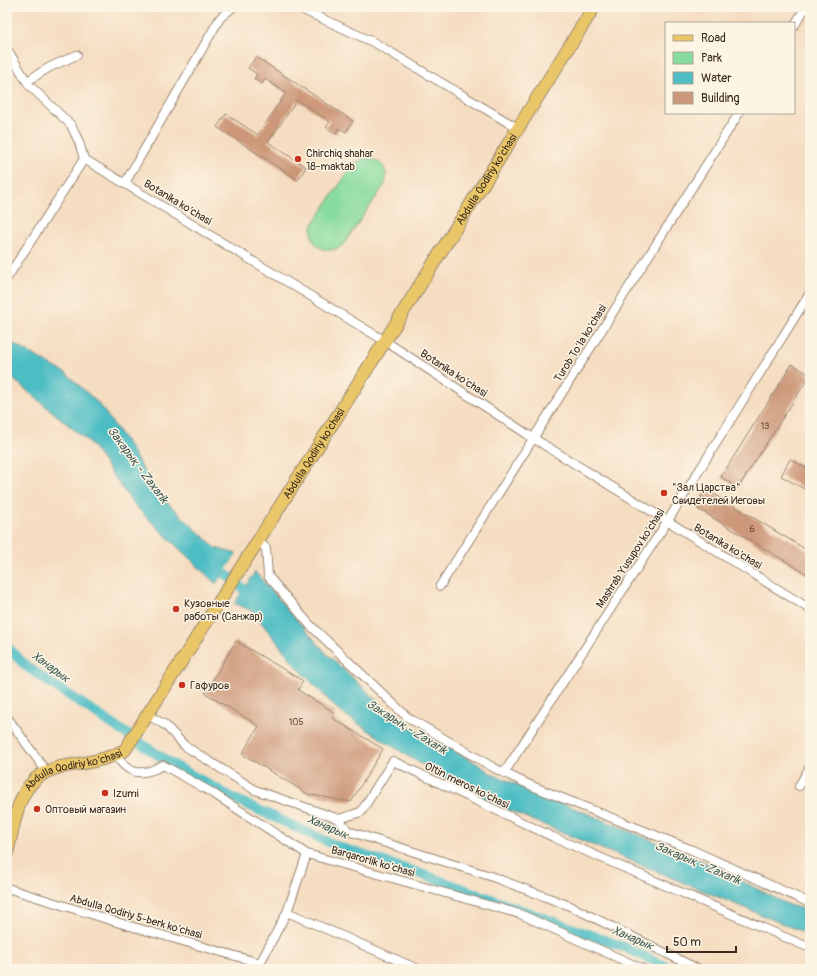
<svg xmlns="http://www.w3.org/2000/svg" width="817" height="976" font-family="Pangolin,sans-serif">
  <style>
    .green { fill: #87db9e; stroke: #61825e }
    .water { fill: #4ebdc4; stroke: #447471 }
    .pier { fill: #f5ddc1 }
    .lines { fill: none; stroke-linecap: round; stroke-linejoin: round }
    .canal { stroke: #4ebdc4; stroke-width: 10 }
    .building { fill: #cd9879 }
    .minor-casing { stroke: #988470; stroke-width: 10 }
    .primary-casing { stroke: #988470; stroke-width: 14 }
    .minor { stroke: #fff; stroke-width: 8 }
    .primary { stroke: #e9c769; stroke-width: 12 }
    .poi-dot { fill: #c8321e; stroke: #fcf5e5; stroke-width: 1.5 }
    .labels { text-anchor: middle; stroke-width: 3; stroke-linejoin: round; paint-order: stroke }
    .number-label { font-size: 9px; fill: #604635 }
    .poi-label { font-size: 11px; fill: #3b2a1e; stroke: #fcf5e5; text-anchor: start }
    .street-label { font-size: 11px; fill: #3b2a1e; stroke: #fcf5e5 }
    .water-label { font-size: 12px; font-style: italic; fill: #425d58; stroke: #fcf5e5 }
  </style>
  <rect width="100%" height="100%" fill="#fcf5e5"/>
  <filter id="ink" filterUnits="userSpaceOnUse"><feTurbulence type="fractalNoise" baseFrequency=".025" numOctaves="2"/><feDisplacementMap in="SourceGraphic" scale="8" xChannelSelector="R" yChannelSelector="G"/><feConvolveMatrix kernelMatrix="1 2 1 2 8 2 1 2 1" color-interpolation-filters="sRGB"/></filter>
  <filter id="wash" filterUnits="userSpaceOnUse"><feTurbulence type="fractalNoise" baseFrequency=".012" numOctaves="4" result="noise"/><feDisplacementMap in="SourceGraphic" scale="16" xChannelSelector="R" yChannelSelector="G"/><feGaussianBlur stdDeviation="0.9" result="paint"/><feColorMatrix in="noise" values="0 0 0 0 0 0 0 0 0 0 0 0 0 0 0 0 0 1.4 0 .05"/><feComposite in="paint" operator="in"/></filter>
  <g filter="url(#wash)">
    <rect width="100%" height="100%" fill="#f5ddc1"/>
    <!-- green -->
    <path class="green" d="M366,158C381,159 389,169 385,184L343,245C326,258 306,244 313,224L354,163Z"/>
    <!-- water -->
    <path class="water" d="M7,340L67,374L99,404L127,443L158,494L216,548L237,554L216,584L134,505L90,443L7,374Z
      M255,572L327,654L401,723L475,762L492,774L704,862L789,905L810,911V935L479,798L406,755L339,711L297,667L252,611L234,603Z"/>
    <!-- pier -->
    <path class="pier" d="M238,552V555L218,585L215,586Z
      M256,570L234,603L233,605L232,602Z"/>
    <g class="lines">
      <!-- canal -->
      <path class="canal" d="M214,564L254,598
        M7,647L27,667L167,761L235,799L339,847L433,878L624,947L672,969"/>
    </g>
    <g id="blocks">
      <!-- building -->
      <path class="building" d="M256,57L353,121L346,132L339,128L336,134L326,127L330,122L297,100L268,142L306,167L298,180L217,127L226,114L258,135L286,93L265,79L262,84L254,79L257,74L248,68Z
        M792,364L810,375L738,488L721,477Z
        M790,459L810,470V492L781,476Z
        M706,489L810,552V576L695,507Z
        M236,641L303,681L298,690L335,713L332,718L383,749L351,802L308,794L242,754L259,726L205,693Z"/>
    </g>
  </g>
  <g filter="url(#ink)">
    <use href="#blocks" fill-opacity="0" stroke="#988470" stroke-width="1"/>
    <g class="lines">
      <!-- minor casing -->
      <g class="minor-casing">
        <path id="minor" d="M297,7L375,43L519,129
          M7,9L8,7
          M794,26L806,7
          M7,49L29,85L71,125L79,142L84,159
          M27,81L50,67L77,55
          M84,159L385,341L533,438L810,609
          M125,183L220,18L233,7
          M7,278L84,159
          M257,541L266,548L268,576L310,625L407,717L496,769L532,786L692,850L810,903
          M440,586L739,113
          M148,715L165,725L185,746L255,790L339,819L361,812L393,761L553,837L810,948
          M7,717L46,771
          M116,755C128,776 144,776 163,765L211,792L307,854L520,914L643,969
          M504,773L667,522L810,293
          M799,786L810,767
          M339,819L348,831L490,876L570,906L698,969
          M7,888L123,924L260,963
          M287,912L418,969
          M257,969L287,912L307,854"/>
      </g>
      <!-- primary casing -->
      <g class="primary-casing">
        <g id="primary">
          <path id="s1" d="M7,853C17,814 18,773 66,766C87,762 105,761 125,750L385,341L594,7"/>
        </g>
      </g>
      <!-- minor -->
      <use href="#minor" class="minor"/>
      <!-- primary -->
      <use href="#primary" class="primary"/>
    </g>
  </g>
  <!-- markers -->
  <g class="poi-dot">
    <circle cx="298" cy="159" r="4"/>
    <circle cx="664" cy="493" r="4"/>
    <circle cx="176" cy="609" r="4"/>
    <circle cx="182" cy="685" r="4"/>
    <circle cx="105" cy="793" r="4"/>
    <circle cx="37" cy="809" r="4"/>
  </g>
  <g class="labels">
    <!-- number labels -->
    <g class="number-label">
      <text x="765" y="429">13</text>
      <text x="752" y="532">6</text>
      <text x="296" y="725">105</text>
    </g>
    <!-- poi labels -->
    <g class="poi-label">
      <text x="306" y="157">Chirchiq shahar<tspan x="306" dy="13">18-maktab</tspan></text>
      <text x="672" y="491">"Зал Царства"<tspan x="672" dy="13">Свидетелей Иеговы</tspan></text>
      <text x="184" y="607">Кузовные<tspan x="184" dy="13">работы (Санжар)</tspan></text>
      <text x="190" y="689">Гафуров</text>
      <text x="113" y="797">Izumi</text>
      <text x="45" y="813">Оптовый магазин</text>
    </g>
    <!-- street labels -->
    <g class="street-label">
      <text dy="4" stroke="none"><textPath href="#s1" startOffset="851">Abdulla Qodiriy ko‘chasi</textPath></text>
      <text transform="translate(178 202) rotate(31)" y="4">Botanika ko‘chasi</text>
      <text transform="translate(580 343) rotate(-58)" y="4">Turob To‘la ko‘chasi</text>
      <text transform="translate(454 373) rotate(33)" y="4">Botanika ko‘chasi</text>
      <text dy="4" stroke="none"><textPath href="#s1" startOffset="527">Abdulla Qodiriy ko‘chasi</textPath></text>
      <text transform="translate(728 546) rotate(31)" y="4">Botanika ko‘chasi</text>
      <text transform="translate(630 558) rotate(-57)" y="4">Mashrab Yusupov ko‘chasi</text>
      <text dy="4" stroke="none"><textPath href="#s1" startOffset="119">Abdulla Qodiriy ko‘chasi</textPath></text>
      <text transform="translate(467 785) rotate(26)" y="4">Oltin meros ko‘chasi</text>
      <text transform="translate(373 861) rotate(16)" y="4">Barqarorlik ko‘chasi</text>
      <text transform="translate(136 916) rotate(16)" y="4">Abdulla Qodiriy 5-berk ko‘chasi</text>
    </g>
    <!-- water labels -->
    <g class="water-label">
      <text transform="translate(138 465) rotate(53)" y="4">Закарық - Zaxarik</text>
      <text transform="translate(51 667) rotate(36)" y="4">Ханарык</text>
      <text transform="translate(407 727) rotate(32)" y="4">Закарық - Zaxarik</text>
      <text transform="translate(328 827) rotate(24)" y="4">Ханарык</text>
      <text transform="translate(698 863) rotate(23)" y="4">Закарық - Zaxarik</text>
      <text transform="translate(633 938) rotate(23)" y="4">Ханарык</text>
    </g>
  </g>
  <!-- margin -->
  <rect width="817" height="976" fill="none" stroke="#fcf5e5" stroke-width="24"/>
  <!-- legend -->
  <rect x="665" y="22" width="130" height="92" fill="#fcf5e5" stroke="#afa495"/>
  <rect x="673" y="35" width="20" height="6" fill="#e9c769" stroke="#afa495"/>
  <text x="701" y="42" font-size="12" fill="#3b2a1e">Road</text>
  <rect x="673" y="52" width="20" height="12" fill="#87db9e" stroke="#afa495"/>
  <text x="701" y="62" font-size="12" fill="#3b2a1e">Park</text>
  <rect x="673" y="72" width="20" height="12" fill="#4ebdc4" stroke="#afa495"/>
  <text x="701" y="82" font-size="12" fill="#3b2a1e">Water</text>
  <rect x="673" y="92" width="20" height="12" fill="#cd9879" stroke="#afa495"/>
  <text x="701" y="102" font-size="12" fill="#3b2a1e">Building</text>
  <!-- scale -->
  <path d="M667 946v6h69v-6" fill="none" stroke="#3b2a1e" stroke-width="2"/>
  <text x="673" y="946" font-size="12" fill="#3b2a1e" stroke="#fcf5e5" stroke-width="3" paint-order="stroke">50 m</text>
</svg>
